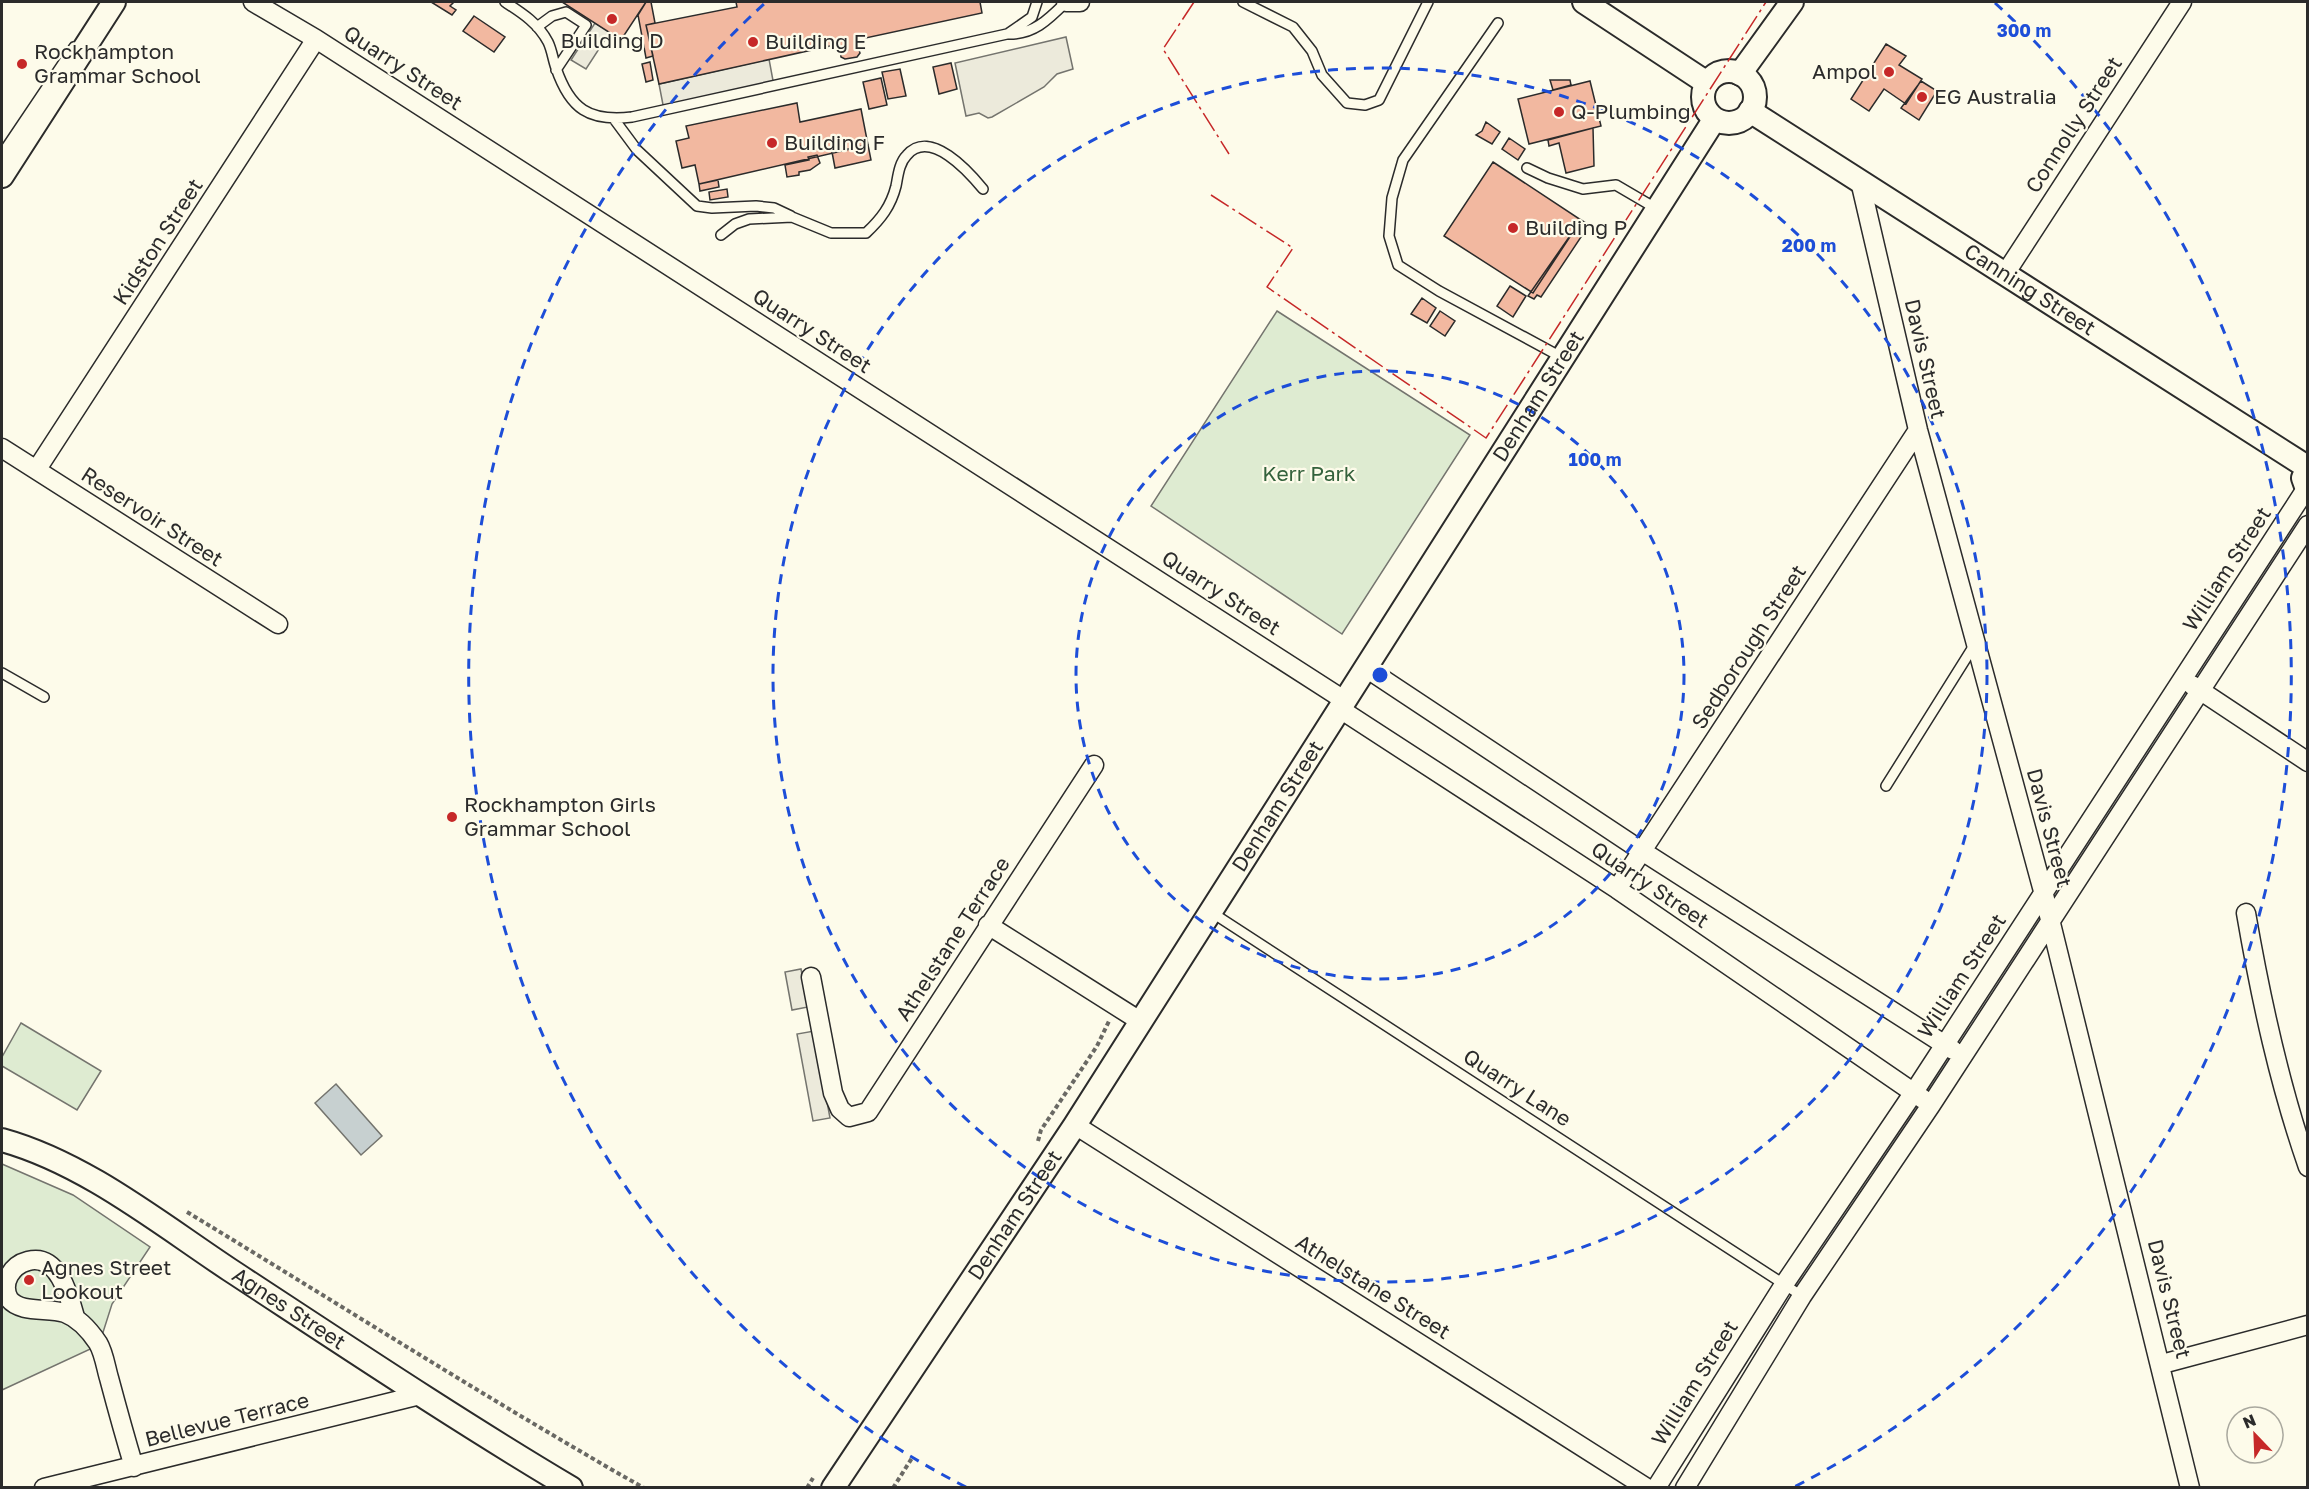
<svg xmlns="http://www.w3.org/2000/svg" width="2309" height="1489" font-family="'Golos Text',sans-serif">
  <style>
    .green { fill: #deebd1; stroke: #74746e; stroke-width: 1.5 }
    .parking { fill: #eceadb; stroke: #74746e; stroke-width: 1.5 }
    .water { fill: #c7d0d0; stroke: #74746e; stroke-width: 1.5 }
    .building { fill: #f2b8a0; stroke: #2b2b2b; stroke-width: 1.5 }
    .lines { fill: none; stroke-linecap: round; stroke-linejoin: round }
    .service-casing { stroke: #2b2b2b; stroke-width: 12 }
    .minor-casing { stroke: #2b2b2b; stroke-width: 21 }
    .tertiary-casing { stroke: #2b2b2b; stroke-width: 26 }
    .path { stroke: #6a6964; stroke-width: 4; stroke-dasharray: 4.5 3; stroke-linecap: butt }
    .service { stroke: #fdfbea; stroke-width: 9 }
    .minor { stroke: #fdfbea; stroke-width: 18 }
    .tertiary { stroke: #fdfbea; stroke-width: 22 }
    .power { stroke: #c62828; stroke-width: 1.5; stroke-dasharray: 21 4.5 3 4.5; stroke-linecap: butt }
    .ring { fill: none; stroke: #1d4ed8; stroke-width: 3; stroke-dasharray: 10 8 }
    .poi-dot { fill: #c62828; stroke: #fdfbea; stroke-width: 2 }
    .labels { text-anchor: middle; stroke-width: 4.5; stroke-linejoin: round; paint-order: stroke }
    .poi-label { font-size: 21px; fill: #2b2b2b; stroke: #fdfbea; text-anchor: start }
    .street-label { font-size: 21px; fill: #2b2b2b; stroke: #fdfbea }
    .park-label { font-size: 21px; fill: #34623c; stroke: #fdfbea }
    .centre { fill: #1d4ed8; stroke: #fdfbea; stroke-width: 3 }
    .ring-label { font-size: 18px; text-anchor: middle; font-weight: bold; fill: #1d4ed8; stroke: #fdfbea; stroke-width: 4.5; stroke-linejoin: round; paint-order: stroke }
  </style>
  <rect width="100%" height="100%" fill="#fdfbea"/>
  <!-- green -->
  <path class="green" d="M1277,311L1470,435L1342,634L1151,506Z
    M21,1023L101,1071L77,1110L2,1066V1057Z
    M2,1164L73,1195L150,1247L112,1304L99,1345L2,1390Z"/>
  <!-- parking -->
  <path class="parking" d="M595,23L610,32L586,69L571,60Z
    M1066,37L1073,69L1057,74L1044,87L992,117L988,118L979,113L966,116L955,63Z
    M769,59L774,86L664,110L659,84Z
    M801,969L808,1007L792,1010L785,972Z
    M814,1031L830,1118L813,1121L797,1034Z"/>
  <!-- water -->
  <path class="water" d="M336,1084L382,1136L361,1155L315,1103Z"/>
  <!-- building -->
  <path class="building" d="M431,2H454L450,6L456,10L452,15Z
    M562,2H646L621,40Z
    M646,2H651L655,23L646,25L653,56L646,58L638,15Z
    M736,2H980L982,13L856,40L860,53L857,57L845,59L841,57L839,44L659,84L646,25L737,7Z
    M474,16L505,37L494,52L463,31Z
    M1886,44L1906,56L1899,65L1922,79L1906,104L1884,89L1869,111L1851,99Z
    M650,62L653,80L646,82L642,64Z
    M951,63L957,89L939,94L933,67Z
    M900,69L906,96L888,99L882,72Z
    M881,78L887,105L869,109L863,82Z
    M1550,80H1570L1571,85L1553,90Z
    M1590,81L1601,126L1529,144L1518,99Z
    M1921,81L1937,91L1919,120L1901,108Z
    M797,103L800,122L861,109L868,145L699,184L695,165L682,168L676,141L689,138L686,126Z
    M1486,122L1500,132L1492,144L1476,135L1482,131Z
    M1593,128L1594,166L1566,173L1559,143L1549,146L1548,140Z
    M1509,138L1525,149L1518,160L1502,149Z
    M868,145L871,160L835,168L832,152Z
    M817,155L820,163L810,170L799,172V175L787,177L785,165L809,160L808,157Z
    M1493,162L1581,220L1533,293L1444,236Z
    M718,180L719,187L700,191L699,184Z
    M727,189L728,197L710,200L709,192Z
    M1581,220L1589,225L1541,297L1537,295L1534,299L1528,296Z
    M1510,286L1526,296L1513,317L1497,306Z
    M1422,298L1436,308L1427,323L1411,314Z
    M1440,311L1455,321L1445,336L1430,326Z"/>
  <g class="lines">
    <!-- service casing -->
    <g class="service-casing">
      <path id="service" d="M505,2C522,13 538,23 548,42C552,50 553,60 556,68C570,109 589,122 632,117L1007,34C1033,35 1048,20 1066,2
        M1243,2L1293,27L1312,51L1322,75L1347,103L1365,105L1379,100L1428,2
        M1498,23L1403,160L1392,198L1389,236L1398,265L1439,291L1563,358
        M537,27L552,16L566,12L586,25L556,70
        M1009,33L1032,17L1037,2
        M614,119L637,150L697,206L712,208L756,206L774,208L791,216
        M2,154L74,47
        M1527,168L1548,178L1583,189L1616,185L1657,209
        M721,235L735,224L749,219L792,217L831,233H866C881,219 891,206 896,186C898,176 899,163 907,155C930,128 969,172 983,189
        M2,673L44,697
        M1886,786L1975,644
        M1211,912L1802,1296"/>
    </g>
    <!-- minor casing -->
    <g class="minor-casing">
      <path id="minor" d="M253,2L316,39L1344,700
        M1066,2H1080
        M1860,181L1918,430L2043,891L2190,1488
        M2005,274L2182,2
        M2,448L278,624
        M37,469L316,39
        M1366,668L1642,851L1953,1050
        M2192,685L2308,762
        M1340,709L1617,889L1923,1099
        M1617,889L1918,430
        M2246,913C2261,1000 2279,1084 2308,1167
        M988,925L1140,1021
        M811,977L833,1093L840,1109L849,1117L868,1112L1094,765
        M1075,1125L1647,1488
        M75,1317C69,1295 58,1253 28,1261C12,1265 0,1283 9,1299C21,1314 49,1307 65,1313C78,1318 90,1331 98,1343C104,1353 106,1368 109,1378C117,1408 125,1437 134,1467
        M2162,1364L2308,1325
        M44,1488L420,1395
        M1656,1488L1785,1283L1914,1092L2306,489
        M1685,1488L1802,1296L1931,1105L2308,525"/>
    </g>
    <!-- tertiary casing -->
    <g class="tertiary-casing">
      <g id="tertiary">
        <path d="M1584,2L1707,83"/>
        <circle cx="1729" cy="97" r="26"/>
        <path d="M1740,74L1792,2"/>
        <path id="s1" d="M1750,111L2307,467"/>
        <path d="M2,176L114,2"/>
        <path d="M2308,467L2303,478L2308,492"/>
        <path id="s2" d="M2,1140C85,1163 159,1223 230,1270C343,1344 455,1419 571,1488"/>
        <path id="s3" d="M833,1488L1075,1125L1714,120"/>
      </g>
    </g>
    <!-- path -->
    <path class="path" d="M1038,1141L1041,1130L1097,1046L1109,1021
      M187,1212C339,1304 489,1400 644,1488
      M807,1488L813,1478
      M893,1488L912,1458"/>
    <!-- service -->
    <use href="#service" class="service"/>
    <!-- minor -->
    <use href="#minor" class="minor"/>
    <!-- tertiary -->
    <use href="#tertiary" class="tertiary"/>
    <!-- power -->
    <path class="power" d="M1194,2L1163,49L1229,154
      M1211,195L1293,248L1267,287L1486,438L1766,2"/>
  </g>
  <!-- distance rings -->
  <g class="ring">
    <circle cx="1380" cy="675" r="304"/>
    <circle cx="1380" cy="675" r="607"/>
    <path d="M966 1487A911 911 0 0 1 765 3M1995 3A911 911 0 0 1 1794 1487"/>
  </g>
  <!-- markers -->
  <g class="poi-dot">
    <circle cx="612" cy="19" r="6"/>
    <circle cx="753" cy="42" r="6"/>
    <circle cx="22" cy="64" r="6"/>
    <circle cx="1889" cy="72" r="6"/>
    <circle cx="1922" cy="97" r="6"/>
    <circle cx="1559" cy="112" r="6"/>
    <circle cx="772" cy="143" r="6"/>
    <circle cx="1513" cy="228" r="6"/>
    <circle cx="452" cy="817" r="6"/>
    <circle cx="29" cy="1280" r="6"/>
  </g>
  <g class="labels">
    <!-- poi labels -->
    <g class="poi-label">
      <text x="612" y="48" text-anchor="middle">Building D</text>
      <text x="765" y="49">Building E</text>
      <text x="34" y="59">Rockhampton<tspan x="34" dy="24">Grammar School</tspan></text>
      <text x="1877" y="79" text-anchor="end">Ampol</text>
      <text x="1934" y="104">EG Australia</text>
      <text x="1571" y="119">Q-Plumbing</text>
      <text x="784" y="150">Building F</text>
      <text x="1525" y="235">Building P</text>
      <text x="464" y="812">Rockhampton Girls<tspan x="464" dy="24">Grammar School</tspan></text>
      <text x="41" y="1275">Agnes Street<tspan x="41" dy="24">Lookout</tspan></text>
    </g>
    <!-- street labels -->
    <g class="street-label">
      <text transform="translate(403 68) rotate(33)" y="7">Quarry Street</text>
      <text transform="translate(2074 125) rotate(-57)" y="7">Connolly Street</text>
      <text transform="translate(158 242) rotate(-57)" y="7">Kidston Street</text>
      <text dy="7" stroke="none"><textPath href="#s1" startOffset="332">Canning Street</textPath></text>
      <text transform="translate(812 331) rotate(33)" y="7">Quarry Street</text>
      <text transform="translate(1925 359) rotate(77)" y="7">Davis Street</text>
      <text dy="7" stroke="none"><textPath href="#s3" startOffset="1300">Denham Street</textPath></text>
      <text transform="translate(152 517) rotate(33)" y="7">Reservoir Street</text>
      <text transform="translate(2227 569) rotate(-57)" y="7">William Street</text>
      <text transform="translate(1221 593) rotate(33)" y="7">Quarry Street</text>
      <text transform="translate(1749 647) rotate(-57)" y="7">Sedborough Street</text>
      <text dy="7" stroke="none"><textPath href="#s3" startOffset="814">Denham Street</textPath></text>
      <text transform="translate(2049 828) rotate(75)" y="7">Davis Street</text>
      <text transform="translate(1650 885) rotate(34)" y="7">Quarry Street</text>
      <text transform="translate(953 939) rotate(-57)" y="7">Athelstane Terrace</text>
      <text transform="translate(1962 976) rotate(-57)" y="7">William Street</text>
      <text transform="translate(1517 1088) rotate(33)" y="7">Quarry Lane</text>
      <text dy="7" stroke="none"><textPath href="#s3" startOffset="328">Denham Street</textPath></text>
      <text transform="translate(1373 1287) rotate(32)" y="7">Athelstane Street</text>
      <text transform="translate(2169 1299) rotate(76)" y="7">Davis Street</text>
      <text dy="7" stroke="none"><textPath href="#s2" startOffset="334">Agnes Street</textPath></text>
      <text transform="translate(1695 1383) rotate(-58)" y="7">William Street</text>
      <text transform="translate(227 1420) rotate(-14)" y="7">Bellevue Terrace</text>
    </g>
    <!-- park labels -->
    <g class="park-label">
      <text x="1309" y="481">Kerr Park</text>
    </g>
  </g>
  <circle cx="1380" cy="675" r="9" class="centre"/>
  <g class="ring-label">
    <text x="2024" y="37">300 m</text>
    <text x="1809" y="252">200 m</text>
    <text x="1595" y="466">100 m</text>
  </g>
  <!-- border -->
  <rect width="2309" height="1489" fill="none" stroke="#2b2b2b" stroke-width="6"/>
  <!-- north arrow -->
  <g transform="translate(2255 1435) rotate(337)"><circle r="28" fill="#fdfbea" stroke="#a9a89e" stroke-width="1.5"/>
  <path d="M0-4.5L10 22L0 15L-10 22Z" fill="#c62828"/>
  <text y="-9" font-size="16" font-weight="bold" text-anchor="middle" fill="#2b2b2b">N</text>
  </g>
</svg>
